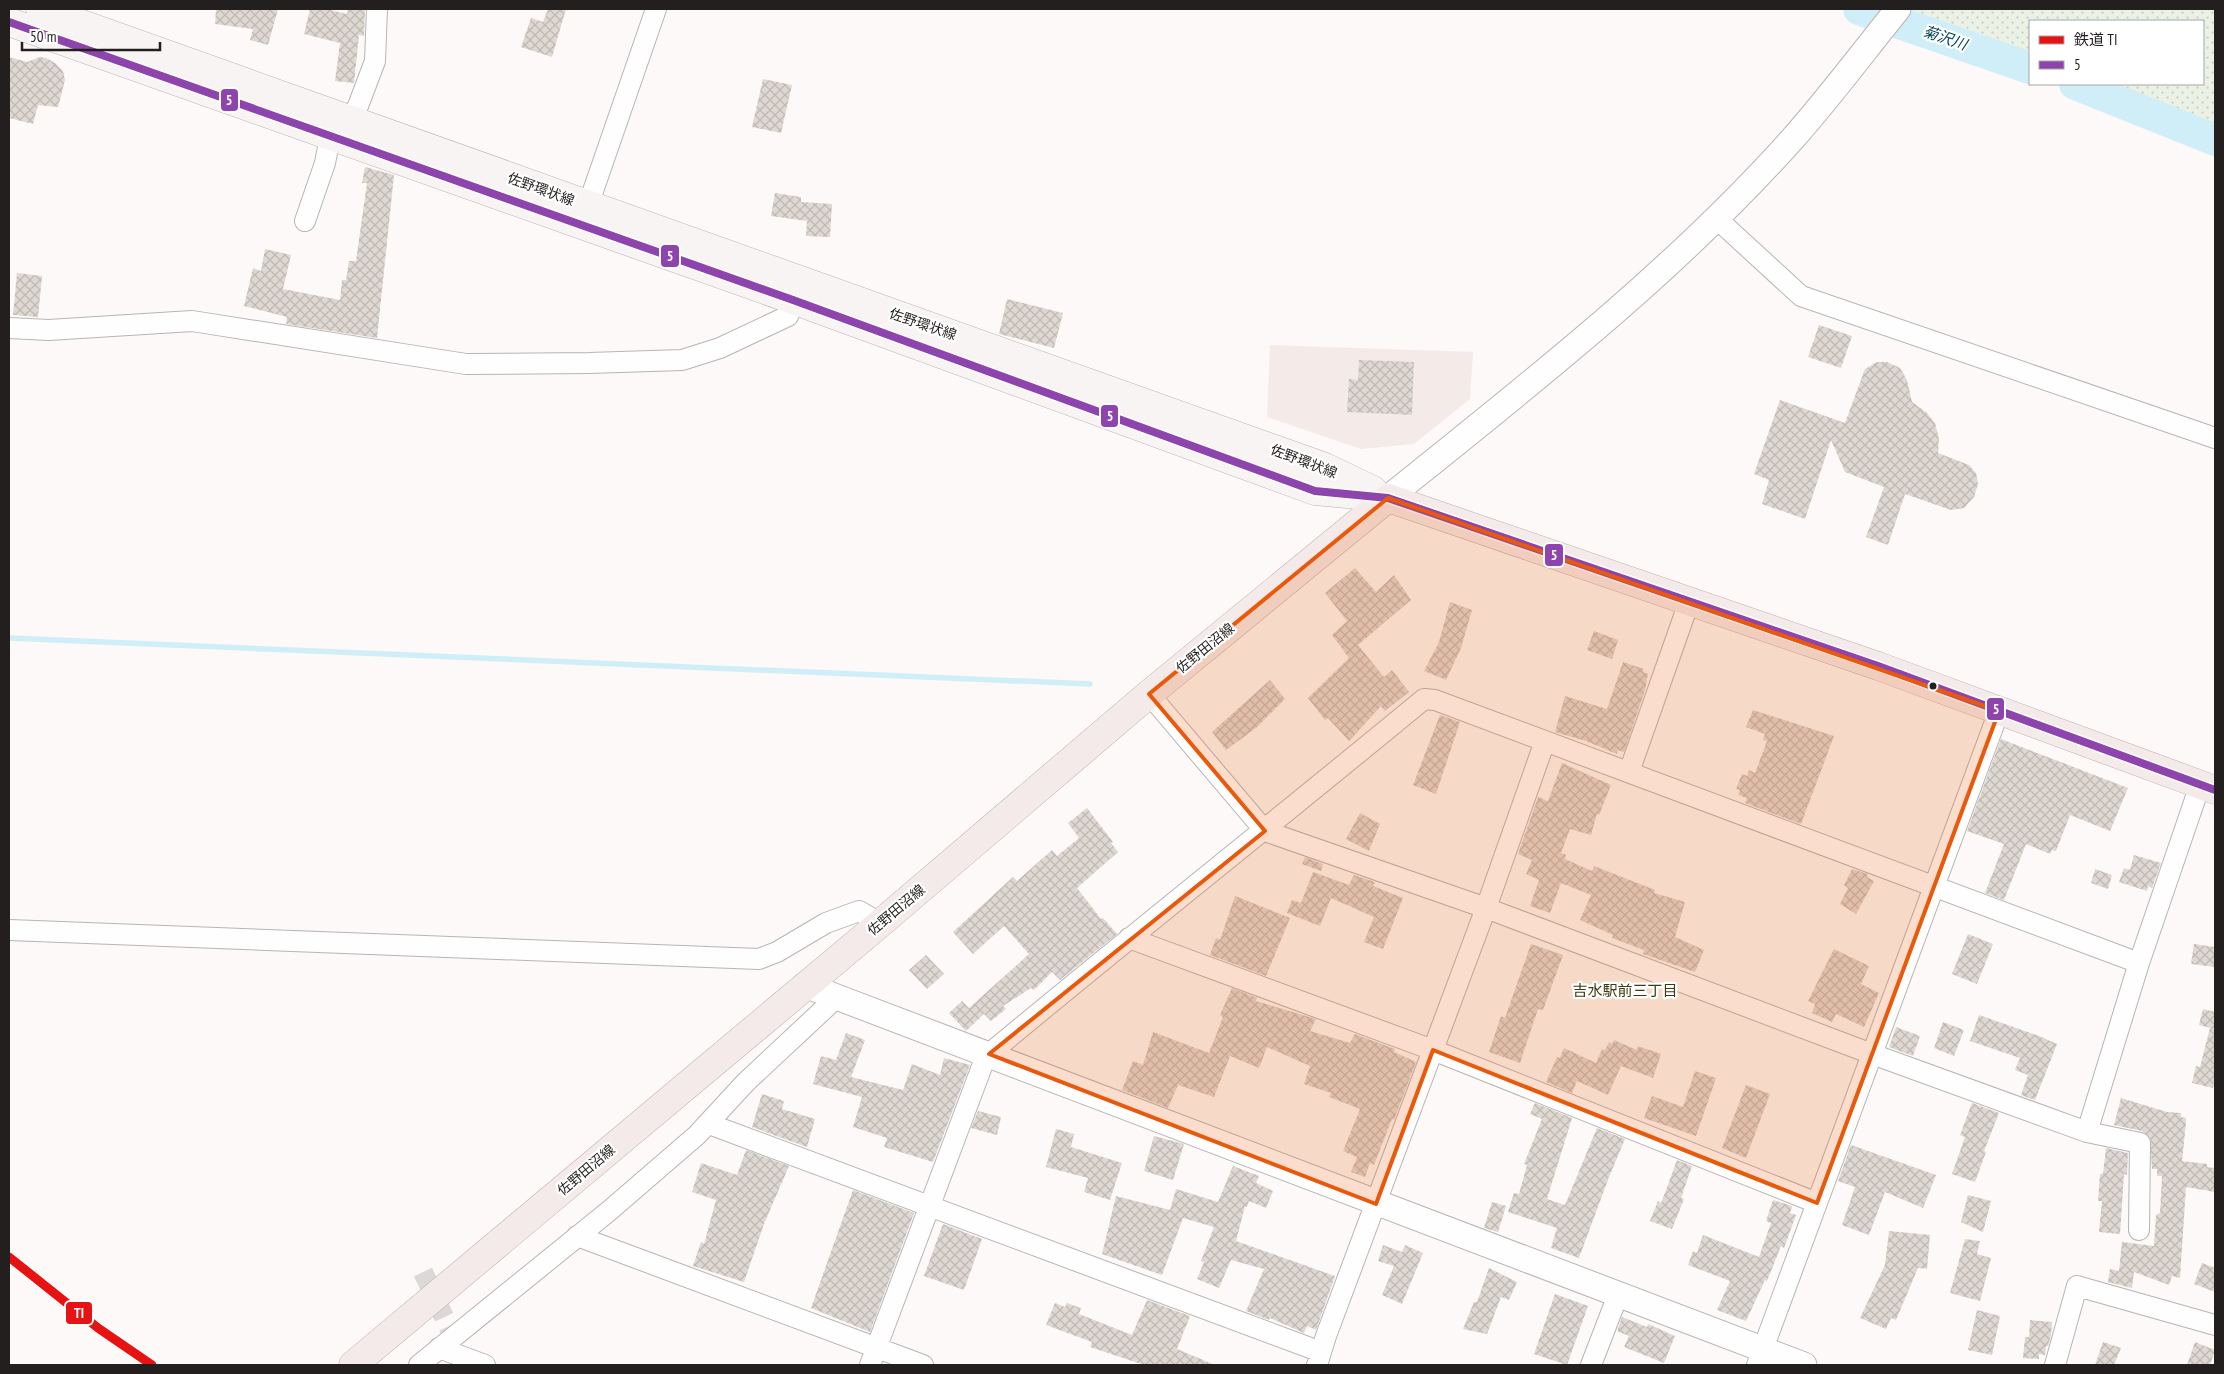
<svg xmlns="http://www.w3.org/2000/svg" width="2224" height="1374" font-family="'PT Sans Narrow','Noto Sans JP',sans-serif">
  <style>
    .built { fill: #f4ebe8 }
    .green { fill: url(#green-dots) }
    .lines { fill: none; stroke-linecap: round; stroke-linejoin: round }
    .stream { stroke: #cfeef7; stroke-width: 5.5 }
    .river { stroke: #cfeef7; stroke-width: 32 }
    .building { fill: url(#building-cross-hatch) }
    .minor-tunnel { stroke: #dbd8d7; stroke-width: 20; stroke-dasharray: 20 10; stroke-linecap: butt }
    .minor-casing { stroke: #b7b5b4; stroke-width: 22 }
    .tertiary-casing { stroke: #b7b5b4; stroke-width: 27 }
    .secondary-casing { stroke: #b7b5b4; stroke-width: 29 }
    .primary-casing { stroke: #bfaeae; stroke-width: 29 }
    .minor { stroke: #fffefe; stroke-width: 20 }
    .tertiary { stroke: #fffefe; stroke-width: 25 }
    .secondary { stroke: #f9f4f4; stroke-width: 28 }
    .primary { stroke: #f4eaea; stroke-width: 28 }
    .bus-1-casing { stroke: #fff; stroke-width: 11 }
    .bus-1 { stroke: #8e44ad; stroke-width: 8 }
    .rail-1-casing { stroke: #fff; stroke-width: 12 }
    .rail-1 { stroke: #e71212; stroke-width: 9 }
    .marked { fill: #e8590c; fill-opacity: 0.2; stroke: #e8590c; stroke-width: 4; stroke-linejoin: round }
    .bus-dot { fill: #221f1e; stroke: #fff; stroke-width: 2 }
    .labels { text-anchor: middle; stroke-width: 4.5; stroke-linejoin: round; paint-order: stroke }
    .street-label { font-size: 14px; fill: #221f1e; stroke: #fff }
    .water-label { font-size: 15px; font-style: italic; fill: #014553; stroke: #fff }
    .neighbourhood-label { font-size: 15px; fill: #403a10; stroke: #fff }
    .line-badge { stroke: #fff; stroke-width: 2 }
    .badge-label { font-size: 14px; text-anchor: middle; font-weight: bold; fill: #fff }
  </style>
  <defs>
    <pattern id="green-dots" width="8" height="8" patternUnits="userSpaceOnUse" patternTransform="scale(1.25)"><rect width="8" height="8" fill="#ebf1e4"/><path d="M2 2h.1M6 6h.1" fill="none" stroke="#c9cec3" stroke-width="1.8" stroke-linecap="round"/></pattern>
    <pattern id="building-cross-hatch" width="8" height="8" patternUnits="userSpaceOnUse" patternTransform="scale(1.25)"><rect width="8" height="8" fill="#dfd8d2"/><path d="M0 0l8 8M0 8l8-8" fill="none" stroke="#bfb9b4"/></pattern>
  </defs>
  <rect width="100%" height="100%" fill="#fcf9f8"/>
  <!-- built -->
  <path class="built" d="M1270,345L1473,352L1470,399L1414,444L1361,449L1267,417Z"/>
  <!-- green -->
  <path class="green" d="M1908,9H2215V135L2078,84H2203V21H2030V63Z"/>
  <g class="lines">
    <!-- stream -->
    <path class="stream" d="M9,638L1090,684"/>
    <!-- river -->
    <path class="river" d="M1859,9L2030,68
      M2075,84L2215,140"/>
  </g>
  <!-- building -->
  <path class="building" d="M216,9H278L268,45L250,40L253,29L215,24Z
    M310,9H326L347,14L348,9H365L364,36L359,35L354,83L335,81L340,43L304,34Z
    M548,9H566L552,57L521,47L531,18L543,22Z
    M9,57L27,62L40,57L46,58L55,63L63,71L65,80L58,107L38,105L33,124L9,118Z
    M763,79L792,85L781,133L752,127Z
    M365,167L394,175L377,338L286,324L287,317L244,306L253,268L261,271L265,249L291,255L283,289L340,300L342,280H346L349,261H356L367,183H362Z
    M775,193L801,197V202L832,204L830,237L806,236L807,221L771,216Z
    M17,273L42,276L38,317L13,315Z
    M1007,299L1063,313L1054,348L999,334Z
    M1819,325L1852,336L1841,368L1808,357Z
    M1359,360L1414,362L1412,415L1347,412L1349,379L1358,380Z
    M1877,362H1887L1900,368L1907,380L1912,402L1926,412L1935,423L1939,439L1938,453L1969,465L1976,473L1978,484L1974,497L1964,508L1951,510L1905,494L1888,545L1866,537L1884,487L1845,472L1831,440L1805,519L1762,504L1769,480L1754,474L1780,400L1845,423L1865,369Z
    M1355,568L1376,592L1394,575L1411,600L1358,645L1384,677L1392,670L1409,692L1385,711L1381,706L1349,741L1328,718L1325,720L1308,698L1349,658L1332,635L1347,621L1325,593Z
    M1450,602L1472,610L1461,648L1446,680L1424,671L1439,642Z
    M1594,631L1618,640L1612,659L1587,650Z
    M1623,662L1644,669L1643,672L1648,674L1645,690L1624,752L1618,750L1617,754L1586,741L1555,732L1565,696L1607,709Z
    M1270,680L1285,699L1256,728L1226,750L1212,732Z
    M1753,710L1834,736L1801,824L1745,803L1747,798L1738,795L1740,790L1736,789L1742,774L1747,776L1749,770L1755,773L1767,741L1763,740L1765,734L1746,727Z
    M1440,715L1460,722L1436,794L1413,785Z
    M2001,739L2128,788L2110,831L2070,815L2056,851L2052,850L2050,854L2026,844L2004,900L1985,893L2004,844L1967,831Z
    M1562,763L1611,785L1599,815L1597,814L1591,835L1570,829L1561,853L1566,855L1565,859L1592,871L1594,866L1655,890L1654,893L1685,902L1675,937L1704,950L1695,972L1643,954L1644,950L1612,938L1613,935L1580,920L1591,895L1561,883L1550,913L1530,906L1539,880L1526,874L1532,860L1518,854L1538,797L1548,801Z
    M1087,808L1113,842L1111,843L1118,852L1077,888L1101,919L1103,918L1117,934L1060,980L1052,972L1034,990L1031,988L1003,1006L1006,1009L991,1021L984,1014L966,1031L949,1013L962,1001L969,1008L1029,954L1004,926L973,954L953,932L1013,877L1017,881L1052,850L1057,856L1079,838L1068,823Z
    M1360,813L1380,824L1369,851L1346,839Z
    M2134,855L2161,863L2152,888L2148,886L2147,891L2119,882L2124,868L2130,870Z
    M1305,857L1323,864L1321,871L1302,864Z
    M1852,869L1868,874L1867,877L1874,881L1856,914L1840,904L1848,888L1844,885Z
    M2095,869L2112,875L2108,889L2091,883Z
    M1313,872L1349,885L1354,875L1375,882L1373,886L1403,898L1383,949L1364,942L1374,917L1331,898L1320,926L1287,913L1292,900L1301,903Z
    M1235,896L1290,918L1266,976L1210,955L1216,938L1220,940Z
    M1968,934L1993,944L1977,984L1952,974Z
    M1531,944L1563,955L1543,1010L1538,1009L1520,1063L1489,1052L1501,1016L1505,1018Z
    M2194,944L2215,947V967L2191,964Z
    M1834,949L1869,966L1861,984L1879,993L1864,1027L1836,1014L1832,1022L1812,1013L1815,1004L1808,1001Z
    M926,955L944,974L927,989L909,970Z
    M1232,988L1257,998L1256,1001L1316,1019L1310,1031L1350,1043L1355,1034L1395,1049L1394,1052L1416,1062L1394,1120L1392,1119L1374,1165L1370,1163L1365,1177L1351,1172L1357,1157L1343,1151L1360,1109L1329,1097L1331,1093L1304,1084L1310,1066L1267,1047L1259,1068L1230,1056L1214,1097L1178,1085L1168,1108L1122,1090L1133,1061L1143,1065L1153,1032L1209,1053L1223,1017L1220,1015Z
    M2203,1009L2215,1012V1029L2199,1025Z
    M1979,1015L2039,1036L2057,1044L2035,1100L2021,1095L2028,1075L2015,1070L2020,1058L1970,1041Z
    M1943,1022L1964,1030L1954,1056L1934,1048Z
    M1896,1027L1920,1036L1913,1056L1889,1047Z
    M2210,1028L2215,1029V1078L2213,1088L2192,1083L2196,1066L2200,1067Z
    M846,1033L865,1040L851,1077L903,1090L912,1064L940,1075L944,1058L970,1065L933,1162L884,1147L887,1138L853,1127L862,1097L813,1084L821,1056L836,1060Z
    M1614,1040L1637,1050L1638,1046L1661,1054L1653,1078L1621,1066L1608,1095L1577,1081L1572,1093L1546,1082L1557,1057L1560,1058L1564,1048L1596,1063L1602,1049L1605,1050L1609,1042L1612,1044Z
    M1695,1071L1716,1078L1696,1136L1644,1118L1652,1096L1683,1107Z
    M1746,1085L1770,1094L1746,1158L1722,1148Z
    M762,1094L784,1101L782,1109L815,1119L807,1147L752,1127Z
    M2121,1098L2167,1112L2181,1113V1117L2186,1118V1123L2182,1161L2207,1164V1167L2215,1168V1192L2186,1187L2180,1278L2172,1276L2169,1285L2134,1272L2132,1288L2108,1282L2110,1269L2119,1271L2122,1242L2154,1246L2156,1215L2160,1213L2162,1176H2157V1169H2152L2150,1138L2142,1131L2114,1125Z
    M1535,1103L1572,1118L1547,1199L1565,1205L1597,1128L1625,1139L1609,1177L1579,1258L1551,1248L1557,1228L1508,1212L1514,1193L1519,1194L1527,1165L1524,1164L1542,1119L1530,1114Z
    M1972,1103L1999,1113L1984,1151L1986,1152L1975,1182L1952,1174L1965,1137L1960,1135Z
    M978,1111L1001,1117L997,1135L971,1128Z
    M1056,1129L1074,1134L1071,1147L1122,1163L1110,1200L1084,1192L1088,1178L1046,1167Z
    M1154,1136L1184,1144L1173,1180L1144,1171Z
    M1851,1145L1936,1175L1923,1208L1885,1192L1869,1235L1842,1225L1855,1187L1838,1181Z
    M2106,1148L2128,1153L2127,1175L2124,1174L2120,1234L2099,1232L2102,1201H2098L2100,1174H2103Z
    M746,1150L789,1166L764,1224L744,1282L693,1266L701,1242L704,1244L716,1200L692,1192L701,1163L737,1175Z
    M1677,1160L1692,1166L1681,1198L1684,1199L1672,1229L1650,1221L1658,1201L1661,1203L1665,1193Z
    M1233,1166L1259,1176L1256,1183L1273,1191L1266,1208L1249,1201L1247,1207L1245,1206L1236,1241L1335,1276L1316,1330L1307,1326L1304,1333L1270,1318L1269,1320L1246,1311L1264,1269L1231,1260L1219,1288L1197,1279L1204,1262L1201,1261L1214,1227L1183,1218L1162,1275L1102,1254L1116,1196L1170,1210L1176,1189L1218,1202Z
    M853,1190L914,1213L870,1332L811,1308Z
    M1968,1195L1991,1201L1983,1232L1961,1222Z
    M1773,1200L1792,1206L1790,1213L1796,1215L1784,1248L1781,1246L1767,1281L1765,1280L1746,1321L1717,1310L1730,1281L1688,1265L1693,1251L1697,1253L1703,1235L1759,1257L1771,1223L1766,1221Z
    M1492,1202L1506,1206L1498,1232L1484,1228Z
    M943,1224L982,1239L964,1290L924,1276Z
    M1889,1231L1930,1235L1927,1269L1918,1268L1896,1320L1891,1318L1886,1329L1860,1318L1885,1265Z
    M1965,1239L1980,1241L1977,1254L1991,1258L1980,1301L1950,1293Z
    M1383,1245L1402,1252L1405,1245L1423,1253L1402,1304L1382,1295L1394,1266L1378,1261Z
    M2202,1263L2215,1268V1292L2194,1284Z
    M1489,1268L1517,1282L1509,1300L1501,1297L1487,1334L1463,1329L1474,1302H1477Z
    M1555,1294L1588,1306L1567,1365L1534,1354Z
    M1147,1300L1190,1316L1177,1349L1215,1365H1144L1090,1347L1092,1342L1046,1325L1055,1303L1065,1307L1067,1303L1081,1308L1079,1314L1132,1335Z
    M1977,1310L2000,1316L1992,1355L1968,1350Z
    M1622,1317L1647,1327L1648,1324L1675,1336L1664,1363L1624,1347L1629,1336L1617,1331Z
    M2030,1320L2052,1322L2051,1336L2048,1346H2046L2045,1355L2039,1354V1359L2023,1358L2025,1337H2029Z
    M2103,1342L2121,1348L2114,1365H2095Z
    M2195,1342L2215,1350L2210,1365H2187Z"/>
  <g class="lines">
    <!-- minor-tunnel -->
    <path class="minor-tunnel" d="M423,1272L450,1330"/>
    <!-- minor casing -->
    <g class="minor-casing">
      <path id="minor" d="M584,217L656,9
        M1716,218L1801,296L2215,438
        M305,221L325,163L330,137L350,120L358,106L375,61L377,9
        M9,328L49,330L192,321L466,364L589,363L682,360L720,348L788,316L797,289
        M1149,694L1265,831L1486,908L1872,1054L2087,1132L2140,1143L2139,1230
        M1629,772L1689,602
        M9,930L759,959L777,952L826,923L859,911L880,923
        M1129,938L1433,1050L1817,1203
        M989,1054C1133,934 1280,818 1424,699L1435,700L2139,963
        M709,1124L1321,1352
        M2087,1132L2139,963L2200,785
        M577,1236L923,1365
        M439,1348L485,1365
        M419,1365L609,1211L697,1135L746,1082L837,997
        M870,1365L987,1053
        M1317,1365L1326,1336L1486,908L1545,741
        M1591,1365L1618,1295
        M1757,1365L1999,711
        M2055,1365L2077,1286L2215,1325"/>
    </g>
    <!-- tertiary casing -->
    <g class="tertiary-casing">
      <path id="tertiary" d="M1388,498C1530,384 1675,271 1796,135C1832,94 1864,51 1898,9
        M805,985L1804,1365"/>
    </g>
    <!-- secondary casing -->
    <g class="secondary-casing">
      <path id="secondary" d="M40,9L1325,467L1373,490
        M9,22L793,300L1315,491L1388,498"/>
    </g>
    <!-- primary casing -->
    <g class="primary-casing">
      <path id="primary" d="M353,1365L876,927L1149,694L1388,498L1878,666L2215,790"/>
    </g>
    <!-- minor -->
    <use href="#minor" class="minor"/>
    <!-- tertiary -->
    <use href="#tertiary" class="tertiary"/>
    <!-- secondary -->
    <use href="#secondary" class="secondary"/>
    <!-- primary -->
    <use href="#primary" class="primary"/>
    <!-- bus-1 casing -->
    <g class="bus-1-casing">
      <path id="bus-1" d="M9,22L793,300L1315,491L1388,498L1878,666L2215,790"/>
    </g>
    <!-- bus-1 -->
    <use href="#bus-1" class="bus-1"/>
    <!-- rail-1 casing -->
    <g class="rail-1-casing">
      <path id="rail-1" d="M9,1257L98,1328L152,1365"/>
    </g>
    <!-- rail-1 -->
    <use href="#rail-1" class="rail-1"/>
  </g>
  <!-- marked area -->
  <path class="marked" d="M1388,498L1999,711L1817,1203L1433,1050L1376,1204L989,1054L1265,831L1149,694Z"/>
  <!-- markers -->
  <circle class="bus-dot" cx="1933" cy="686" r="4.5"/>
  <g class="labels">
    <!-- street labels -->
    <g class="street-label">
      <text transform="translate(541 189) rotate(20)" y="5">佐野環状線</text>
      <text transform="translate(923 324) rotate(19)" y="5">佐野環状線</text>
      <text transform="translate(1304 461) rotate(21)" y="5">佐野環状線</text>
      <text transform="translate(1205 648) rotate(-39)" y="5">佐野田沼線</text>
      <text transform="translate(896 910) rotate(-40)" y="5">佐野田沼線</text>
      <text transform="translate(586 1170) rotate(-40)" y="5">佐野田沼線</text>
    </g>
    <!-- water labels -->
    <g class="water-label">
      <text transform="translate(1945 38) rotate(19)" y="5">菊沢川</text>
    </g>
    <!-- neighbourhood labels -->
    <g class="neighbourhood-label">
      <text x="1625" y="996">吉水駅前三丁目</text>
    </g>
  </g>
  <g class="line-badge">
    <rect x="220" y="88" width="19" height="24" rx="5" fill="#8e44ad"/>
    <rect x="660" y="244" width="20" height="24" rx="5" fill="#8e44ad"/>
    <rect x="1100" y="404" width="19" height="24" rx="5" fill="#8e44ad"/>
    <rect x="1544" y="543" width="20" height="24" rx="5" fill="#8e44ad"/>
    <rect x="1986" y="697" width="19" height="24" rx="5" fill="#8e44ad"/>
    <rect x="65" y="1301" width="28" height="24" rx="5" fill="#e71212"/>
  </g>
  <g class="badge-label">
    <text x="229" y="105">5</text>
    <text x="670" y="261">5</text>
    <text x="1110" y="421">5</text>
    <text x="1554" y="560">5</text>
    <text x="1996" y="714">5</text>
    <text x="79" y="1318">TI</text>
  </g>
  <!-- border -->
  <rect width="2224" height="1374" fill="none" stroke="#221f1e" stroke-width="20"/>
  <!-- legend -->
  <rect x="2029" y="20" width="175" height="65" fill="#ffffff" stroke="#a7a5a5"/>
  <rect x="2039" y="36" width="25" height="8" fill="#e71212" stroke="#a7a5a5"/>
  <text x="2074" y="45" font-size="15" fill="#221f1e">鉄道 TI</text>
  <rect x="2039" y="61" width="25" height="8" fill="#8e44ad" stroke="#a7a5a5"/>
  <text x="2074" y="70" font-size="15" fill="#221f1e">5</text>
  <!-- scale -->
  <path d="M22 42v8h138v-8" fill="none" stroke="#221f1e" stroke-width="2.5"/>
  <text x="30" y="42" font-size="15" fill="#221f1e" stroke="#ffffff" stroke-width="4" paint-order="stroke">50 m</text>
</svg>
